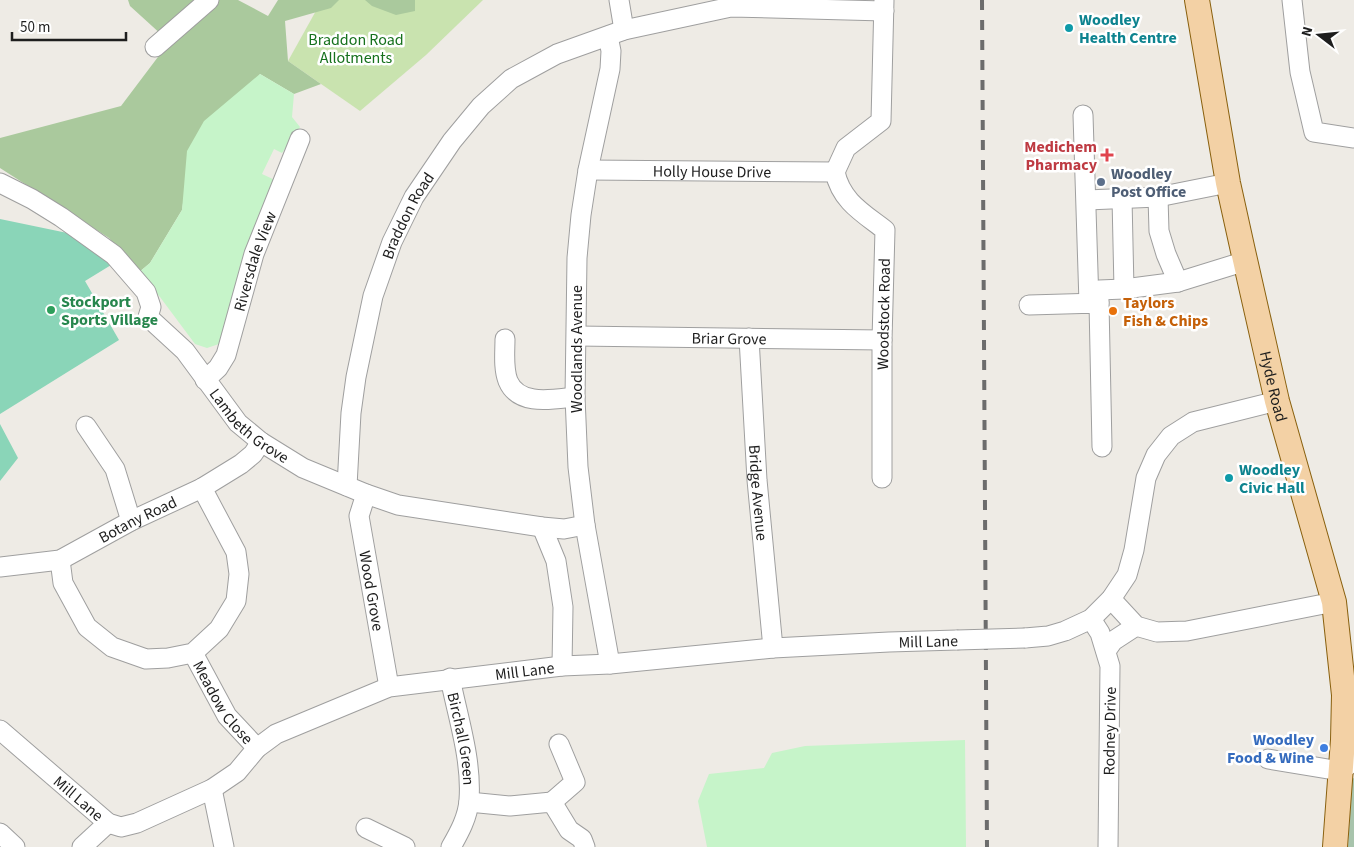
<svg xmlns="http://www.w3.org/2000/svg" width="1354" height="847" font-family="'Source Sans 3',sans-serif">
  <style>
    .grass { fill: #c9e3af }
    .forest { fill: #aac99d }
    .cemetery { fill: #a8c4ac }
    .park { fill: #c6f4c9 }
    .pitch { fill: #8ad5b8 }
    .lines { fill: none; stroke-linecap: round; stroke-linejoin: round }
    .minor-casing { stroke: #9f9f9f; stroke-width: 21 }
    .major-casing { stroke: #89600e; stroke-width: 26 }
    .minor { stroke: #fff; stroke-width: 19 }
    .major { stroke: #f3d1a5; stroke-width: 24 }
    .rail { stroke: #6c6c6c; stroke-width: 4; stroke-dasharray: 10 10; stroke-linecap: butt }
    .minor-bridge-casing { stroke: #9f9f9f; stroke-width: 21; stroke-linecap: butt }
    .minor-bridge { stroke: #fff; stroke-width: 19 }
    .culture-dot { fill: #0f9aa8; stroke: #fff; stroke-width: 2 }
    .health-dot { fill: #e0444e; stroke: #fff; stroke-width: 2 }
    .service-dot { fill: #5c6f8a; stroke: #fff; stroke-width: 2 }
    .leisure-dot { fill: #2e9e5b; stroke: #fff; stroke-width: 2 }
    .food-dot { fill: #e8710a; stroke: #fff; stroke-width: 2 }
    .shop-dot { fill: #3f7fe0; stroke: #fff; stroke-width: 2 }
    .labels { text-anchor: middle; stroke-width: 5; stroke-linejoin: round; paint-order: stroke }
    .culture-label { font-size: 16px; font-weight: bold; fill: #0d838f; stroke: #fff; text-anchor: start }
    .park-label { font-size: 16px; fill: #16711d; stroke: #fff }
    .health-label { font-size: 16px; font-weight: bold; fill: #be3a42; stroke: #fff; text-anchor: end }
    .street-label { font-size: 16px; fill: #1e1e1e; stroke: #fff }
    .service-label { font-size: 16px; font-weight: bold; fill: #4e5e75; stroke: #fff; text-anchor: start }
    .leisure-label { font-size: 16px; font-weight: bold; fill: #27864d; stroke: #fff; text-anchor: start }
    .food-label { font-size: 16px; font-weight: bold; fill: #c56008; stroke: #fff; text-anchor: start }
    .shop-label { font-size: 16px; font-weight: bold; fill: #366cbe; stroke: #fff; text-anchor: end }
  </style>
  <rect width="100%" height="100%" fill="#eeebe5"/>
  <!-- grass -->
  <path class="grass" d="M322,0H483L426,55L360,111L288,61Z"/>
  <!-- forest -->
  <path class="forest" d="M128,0H202L163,36L130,6Z
    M216,0H238L268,16L278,0H339L331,8L285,21L288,61L321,84L294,94L260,74L186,182L182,210L150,263L138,273L109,238L0,168V138L121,106L170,41Z
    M365,0H415V11L396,15L372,6Z"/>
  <!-- cemetery -->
  <path class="cemetery" d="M1354,778V847H1348L1352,779Z"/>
  <!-- park -->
  <path class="park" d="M260,74L294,94L292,117L300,127L282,153L274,149L262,174L275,180L219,344L207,348L195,344L160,297L138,273L150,263L182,210L187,151L204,121Z
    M965,740L966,847H707L698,801L709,774L764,768L772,753L805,746Z"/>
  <!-- pitch -->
  <path class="pitch" d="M0,219L77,235L116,262L85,281L119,340L0,414Z
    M0,424L18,458L0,481Z"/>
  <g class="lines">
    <!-- minor casing -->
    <g class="minor-casing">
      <g id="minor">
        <path d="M619,0L624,30"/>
        <path d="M1292,0L1300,72L1314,132L1354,138"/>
        <path d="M608,36L611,51L610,69L588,170L581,215L577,258L575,397L578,467L585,525L610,664"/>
        <path d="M155,47L209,0"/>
        <path d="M1083,115L1089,303"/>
        <path id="s1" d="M588,170L835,172"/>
        <path d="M835,172C841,201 863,213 885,230L882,340V478"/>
        <path d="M835,172L846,148L881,121L884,0"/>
        <path id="s2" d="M0,183L32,199L61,217L114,255L146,292L151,307L148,317L185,351L238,423L261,442L303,468L366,494L398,505L542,527L564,529L585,525"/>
        <path d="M1158,197L1159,231L1166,254L1178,282"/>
        <path d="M1122,198L1124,289"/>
        <path d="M1087,200L1158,197L1228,183"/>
        <path d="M1099,303V290L1124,289L1178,282L1246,261"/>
        <path d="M1029,305L1099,303L1102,447"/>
        <path id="s3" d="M577,336L882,340"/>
        <path id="s4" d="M749,338L757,480L773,648"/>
        <path d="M505,339C505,352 503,368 508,381C519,407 554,399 575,397"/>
        <path id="s5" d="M205,380L218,368L226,355L254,254L300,139"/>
        <path d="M86,426L115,469L131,521"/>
        <path id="s6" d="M347,486L351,413L356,377L373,296L392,242L414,197L452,141L481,106L511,79L557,54L624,30L731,7L884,11"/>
        <path id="s7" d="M366,494L359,516L389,687"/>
        <path d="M542,527L556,561L563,607L562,666"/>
        <path d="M60,560L63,583L87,627L112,647L146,659L168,658L193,653L219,629L236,601L239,574L236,552L202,488"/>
        <path id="s8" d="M0,567L60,560L131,521L202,488L241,464L253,454L261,442"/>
        <path d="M1111,599L1136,626L1157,632L1187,631L1334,602"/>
        <path d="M1091,619L1100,633L1110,666L1108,847"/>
        <path d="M1025,638L1048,636L1065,631L1091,619L1111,599L1127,575L1134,550L1146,478L1156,455L1171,436L1193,422L1277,401"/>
        <path d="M1106,651L1113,641L1136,626"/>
        <path id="s9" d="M193,653L227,716L257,748"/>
        <path id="s10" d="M450,678C458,718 472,760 469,800C468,817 459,833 451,847"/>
        <path id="s11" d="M0,730L108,823L121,827L137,823L212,789L237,772L257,748L276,734L389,687L562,666L610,664L773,648L889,642L957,640"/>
        <path d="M1268,759L1340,771L1354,761"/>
        <path d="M212,789L224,847"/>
        <path d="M469,802L510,806L552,802L569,830L582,839L585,847"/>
        <path d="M552,802L575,782L559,744"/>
        <path d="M366,828L405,847"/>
        <path d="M0,833L15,847"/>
        <path d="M82,847L108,823"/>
      </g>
    </g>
    <!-- major casing -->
    <g class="major-casing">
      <g id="major">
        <path id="s12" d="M1197,0L1228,183L1243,251L1277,401L1334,602L1344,695L1343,740L1335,847"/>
      </g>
    </g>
    <!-- minor -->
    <use href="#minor" class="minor"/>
    <!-- major -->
    <use href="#major" class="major"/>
    <!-- rail -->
    <path class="rail" d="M982,0L987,847"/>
    <!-- minor-bridge casing -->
    <g class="minor-bridge-casing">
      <path id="minor-bridge" d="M957,640L1025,638"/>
    </g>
    <!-- minor-bridge -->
    <use href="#minor-bridge" class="minor-bridge"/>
  </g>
  <!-- markers -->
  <g class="culture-dot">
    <circle cx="1069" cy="28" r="5"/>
    <circle cx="1229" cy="478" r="5"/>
  </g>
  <path class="health-dot" d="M1104.5 147.5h5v5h5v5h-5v5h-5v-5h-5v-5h5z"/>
  <circle class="service-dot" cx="1101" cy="182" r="5"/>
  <circle class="leisure-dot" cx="51" cy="310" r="5"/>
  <circle class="food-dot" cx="1113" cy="311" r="5"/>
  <circle class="shop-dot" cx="1324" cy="748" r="5"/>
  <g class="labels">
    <!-- culture labels -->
    <g class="culture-label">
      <text x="1079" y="25">Woodley<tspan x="1079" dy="18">Health Centre</tspan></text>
      <text x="1239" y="475">Woodley<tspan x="1239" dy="18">Civic Hall</tspan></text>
    </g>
    <!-- park labels -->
    <g class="park-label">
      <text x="356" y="45">Braddon Road<tspan x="356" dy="18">Allotments</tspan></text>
    </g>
    <!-- health labels -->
    <g class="health-label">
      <text x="1097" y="152">Medichem<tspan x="1097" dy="18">Pharmacy</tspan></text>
    </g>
    <!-- street labels -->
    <g class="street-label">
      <text dy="6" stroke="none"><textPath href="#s1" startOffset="124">Holly House Drive</textPath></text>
      <text dy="6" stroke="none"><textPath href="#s6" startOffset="280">Braddon Road</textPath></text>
      <text dy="6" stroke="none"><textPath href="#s5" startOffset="131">Riversdale View</textPath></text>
      <text transform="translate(883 314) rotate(-89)" y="6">Woodstock Road</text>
      <text dy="6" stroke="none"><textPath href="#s3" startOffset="152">Briar Grove</textPath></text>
      <text transform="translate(576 349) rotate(-90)" y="6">Woodlands Avenue</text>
      <text dy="6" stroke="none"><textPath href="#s12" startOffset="394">Hyde Road</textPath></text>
      <text dy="6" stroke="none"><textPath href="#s2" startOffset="360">Lambeth Grove</textPath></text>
      <text dy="6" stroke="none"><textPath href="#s4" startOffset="155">Bridge Avenue</textPath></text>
      <text dy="6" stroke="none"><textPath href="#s8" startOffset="148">Botany Road</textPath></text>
      <text dy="6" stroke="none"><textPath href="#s7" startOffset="99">Wood Grove</textPath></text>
      <text dy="6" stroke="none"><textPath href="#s11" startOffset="1004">Mill Lane</textPath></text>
      <text dy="6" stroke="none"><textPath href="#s11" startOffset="599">Mill Lane</textPath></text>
      <text dy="6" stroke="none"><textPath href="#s9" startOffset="58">Meadow Close</textPath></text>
      <text transform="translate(1109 731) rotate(-89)" y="6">Rodney Drive</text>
      <text dy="6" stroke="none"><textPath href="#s10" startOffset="62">Birchall Green</textPath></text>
      <text dy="6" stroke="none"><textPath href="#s11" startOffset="104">Mill Lane</textPath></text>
    </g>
    <!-- service labels -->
    <g class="service-label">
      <text x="1111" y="179">Woodley<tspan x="1111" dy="18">Post Office</tspan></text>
    </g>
    <!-- leisure labels -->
    <g class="leisure-label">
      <text x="61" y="307">Stockport<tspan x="61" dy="18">Sports Village</tspan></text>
    </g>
    <!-- food labels -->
    <g class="food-label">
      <text x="1123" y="308">Taylors<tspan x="1123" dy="18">Fish &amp; Chips</tspan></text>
    </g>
    <!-- shop labels -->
    <g class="shop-label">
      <text x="1314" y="745">Woodley<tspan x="1314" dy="18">Food &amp; Wine</tspan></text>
    </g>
  </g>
  <!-- north arrow -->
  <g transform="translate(1319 35) rotate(286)" stroke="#ffffff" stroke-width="4" paint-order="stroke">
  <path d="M0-4L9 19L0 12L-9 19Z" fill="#1e1e1e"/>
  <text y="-8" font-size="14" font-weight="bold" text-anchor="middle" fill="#1e1e1e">N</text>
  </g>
  <!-- scale -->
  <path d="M12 32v8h114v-8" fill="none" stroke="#1e1e1e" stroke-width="2.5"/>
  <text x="20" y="32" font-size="15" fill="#1e1e1e" stroke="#ffffff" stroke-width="4" paint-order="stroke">50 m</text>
</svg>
